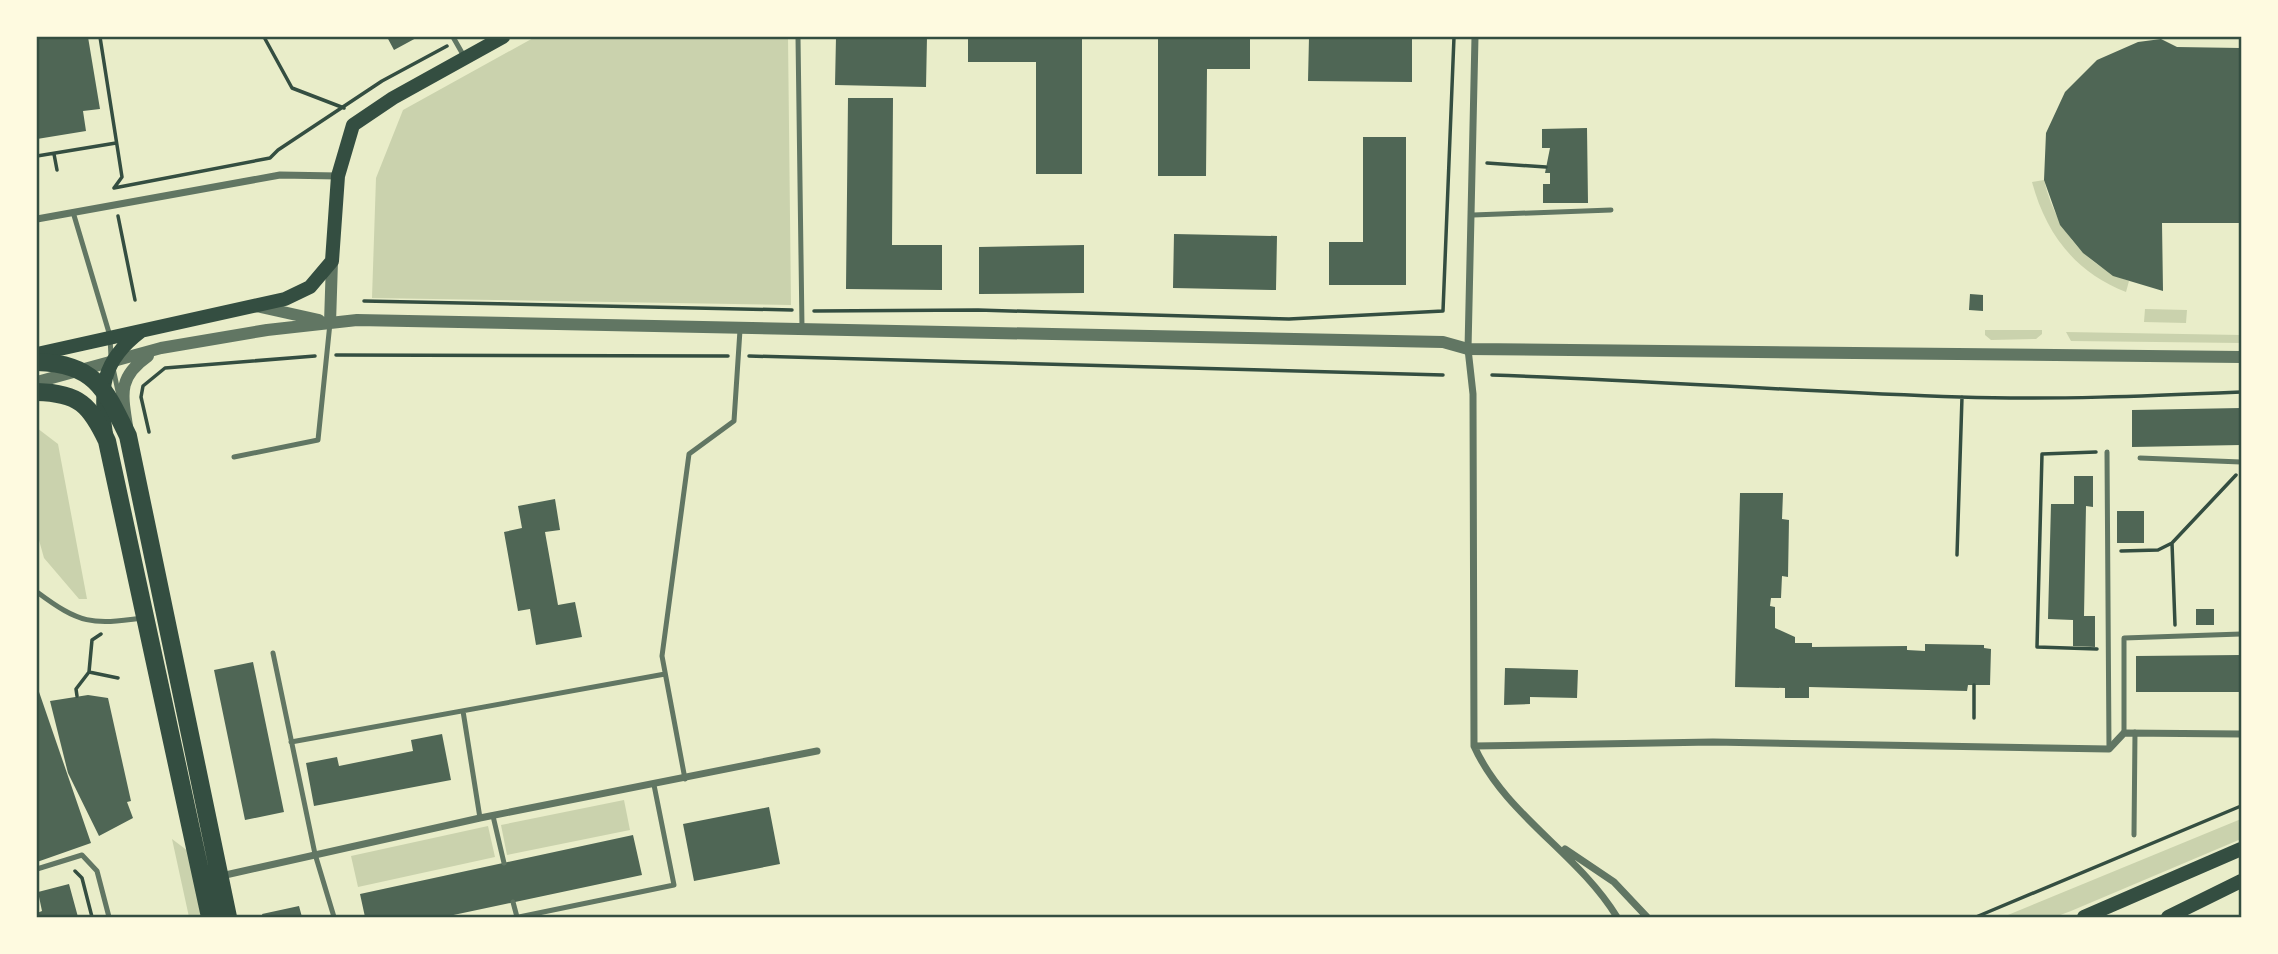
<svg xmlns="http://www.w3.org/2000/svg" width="2278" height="954" font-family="Ubuntu,sans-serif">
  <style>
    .green { fill: #cad2ad }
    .building { fill: #4f6655 }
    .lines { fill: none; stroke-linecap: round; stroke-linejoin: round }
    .path { stroke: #344e41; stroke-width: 3.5 }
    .service { stroke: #617663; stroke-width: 5 }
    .minor { stroke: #617663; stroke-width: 7 }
    .tertiary { stroke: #617663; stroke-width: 12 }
    .secondary { stroke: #344e41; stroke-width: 14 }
    .primary { stroke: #344e41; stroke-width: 18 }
    .neatline { fill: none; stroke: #344e41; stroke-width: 2.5 }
  </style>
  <rect width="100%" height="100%" fill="#e9edc9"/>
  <!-- green -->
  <path class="green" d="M535,37H788L791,305L372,298L376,178L403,110Z
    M2044,180C2055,227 2084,265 2129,281L2126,292C2075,272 2046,234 2032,182Z
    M2145,309L2187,310L2186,323L2144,322Z
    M1985,330H2042V334L2036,339L1991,340L1985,335Z
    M2066,332L2241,335V343L2071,341Z
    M37,428L58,444L87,599H79L44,558L37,533Z
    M624,800L630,830L507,855L501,825Z
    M2241,819V839L2071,911L2055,917H2003Z
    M488,826L495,857L358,887L351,856Z
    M172,839L188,851L201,917H189Z"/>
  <!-- building -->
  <path class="building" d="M37,37H88L100,109L83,111L86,131L37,139Z
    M387,37H418L394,50Z
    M836,37H927L926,87L835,85Z
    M968,37H1082V174H1036V62H968Z
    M1158,37H1250V69H1207L1206,176H1158Z
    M1309,37H1412V82L1308,81Z
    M2161,39L2177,47L2241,48V223H2162L2163,291L2113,276L2083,253L2060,225L2044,180L2046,133L2065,92L2097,60L2138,42Z
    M848,98H893L892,245H942V290L846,289Z
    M1587,128L1588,203H1543V184H1550V173H1545L1550,148H1542V129Z
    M1363,137H1406V285H1329V242H1363Z
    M1174,234L1277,236L1276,290L1173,288Z
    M1084,245V293L979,294V247Z
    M1970,294L1983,295V311L1969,310Z
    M2241,408V445L2132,447V410Z
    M2074,476H2093V507L2086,506L2084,616H2095V647L2073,646V620L2048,619L2051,504H2074Z
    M1740,493H1783L1782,519L1789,520L1788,577L1782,576L1781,598H1771L1770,606L1775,607V628L1795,637V643H1812V647L1907,646V650L1925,651V644L1984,645V648L1991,649L1990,685H1968L1967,691L1809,687V698H1785V688L1735,687Z
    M555,499L560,530L545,532L558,605L575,602L582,637L536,645L530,609L518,611L504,532L522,528L518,506Z
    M2117,511H2144V543H2117Z
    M2196,609H2214V625H2196Z
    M2241,655V692H2136V656Z
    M253,662L284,812L245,820L214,670Z
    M1505,668L1578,670L1577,698L1530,697V704L1504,705Z
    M37,686L91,843L37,862Z
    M88,695L108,698L131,801L127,802L133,818L99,836L68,773L50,701Z
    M442,734L451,780L314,806L306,763L337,757L339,766L413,751L411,740Z
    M769,807L780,864L694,881L683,824Z
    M633,835L642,875L444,917H365L360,894Z
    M69,884L78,917H37V913L42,911L38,892Z
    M299,906L302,917H263L262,914Z"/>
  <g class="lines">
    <!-- path -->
    <path class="path" d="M100,37L122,177L114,188
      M264,37L292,88L344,108
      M54,154L57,170
      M37,156L116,143
      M1487,163L1546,167
      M114,188L270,158L278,150L382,81L447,46
      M118,216L135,300
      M364,301L792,310
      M814,311L978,310L1289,319L1443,311L1454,37
      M336,355L728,356
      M749,356L1443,375
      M1492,375C1648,380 1804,392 1960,397C2053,400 2147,396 2241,392
      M149,432L141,397L143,386L165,368L315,356
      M2096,452L2042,454L2037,647L2097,649
      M2172,543L2175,625
      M2121,551L2158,550L2172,543L2236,475
      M1957,555L1962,397
      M89,672L118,678
      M77,696L76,689L89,672L92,640L101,634
      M1974,718V685
      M75,871L82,878L92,917
      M1976,917L2241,806"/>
    <!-- service -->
    <path class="service" d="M453,37L465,58
      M798,37L802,328
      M73,212L110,336L111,358
      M1473,215L1611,210
      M113,368L119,396
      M2107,452L2109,749
      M234,457L318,440L330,323
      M2140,458L2241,462
      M37,592C80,624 91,625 143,618
      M273,653L315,854L334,917
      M463,711L480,818
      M2124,733V638L2241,634
      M291,742L665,674
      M685,779L662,656L689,454L734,421L740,330
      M493,816L504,863
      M2134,835L2135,732
      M37,869L82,855L97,871L109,917
      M513,902L517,917
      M519,917L674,885L654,785"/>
    <!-- minor -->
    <path class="minor" d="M1475,37L1468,349L1473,394L1474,746C1505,815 1578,853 1617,917
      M37,219L280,175L338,176
      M1474,746L1713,742L2109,749L2124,733L2241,734
      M1565,849L1614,882L1647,917
      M221,876L480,818L817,751"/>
    <!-- tertiary -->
    <path class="tertiary" d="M256,306L319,320
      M330,323L332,261
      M37,382L161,348L267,330L357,320L1443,342L1468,349L2241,357
      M127,426C122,393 118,377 148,356"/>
    <!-- secondary -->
    <path class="secondary" d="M37,354L285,299L310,287L332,261L338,176L353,125L393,98L503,37
      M106,434C99,389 102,361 140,332
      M2084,917L2241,849
      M2168,917L2241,881"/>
    <!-- primary -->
    <path class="primary" d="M37,362C95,364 105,388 128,436L228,917
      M37,392C79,393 90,405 107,441L210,917"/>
  </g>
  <!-- border -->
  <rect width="2278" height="954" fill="none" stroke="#fefae0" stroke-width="77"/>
  <rect x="38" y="38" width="2202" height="878" class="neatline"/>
</svg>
